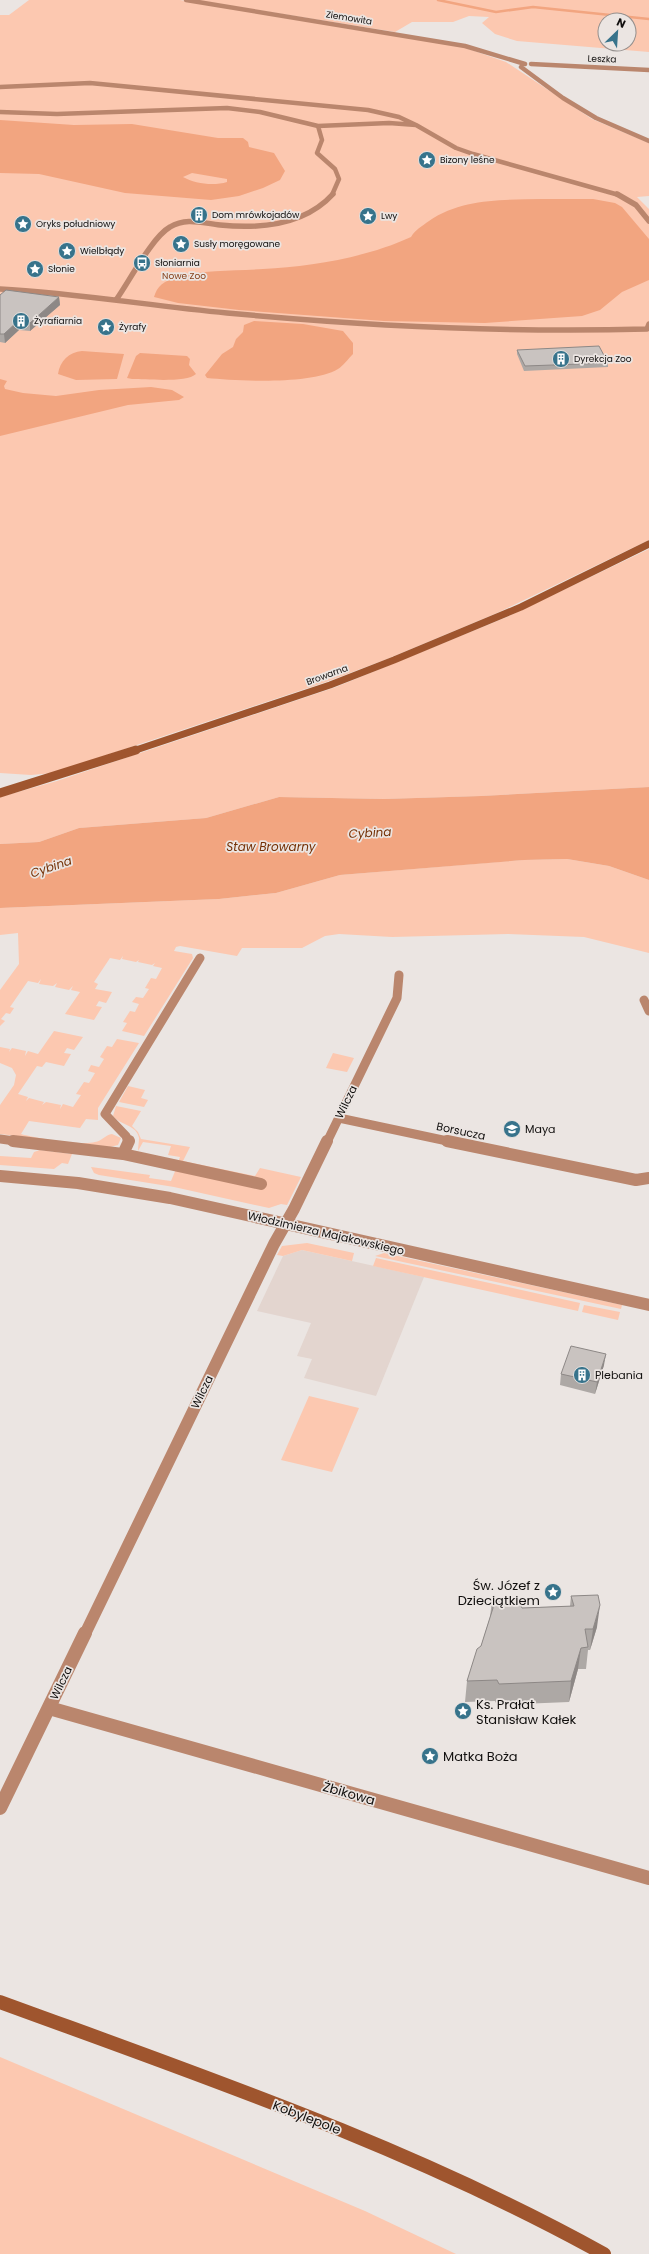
<svg xmlns="http://www.w3.org/2000/svg" width="649" height="2254" font-family="Poppins,sans-serif">
  <style>
    .built { fill: #e3d5cf }
    .green { fill: #fcc8b0; fill-rule: evenodd }
    .water { fill: #f2a580; fill-rule: evenodd }
    .lines { fill: none; stroke-linecap: round; stroke-linejoin: round }
    .stream { stroke: #f2a580; stroke-width: 2.5 }
    .street-far4 { stroke: #ba866d; stroke-width: 4.5 }
    .street-far3 { stroke: #ba866d; stroke-width: 5.5 }
    .street-far2 { stroke: #ba866d; stroke-width: 9 }
    .street-far1 { stroke: #ba866d; stroke-width: 12 }
    .street { stroke: #ba866d; stroke-width: 14 }
    .secondary-far2 { stroke: #9f552e; stroke-width: 7 }
    .secondary-far1 { stroke: #9f552e; stroke-width: 9 }
    .secondary { stroke: #9f552e; stroke-width: 14 }
    .wall { fill: #ada8a5 }
    .shaded-wall { fill: #8d8886 }
    .building { fill: #c9c3c0; stroke: #8d8886 }
    .labels { text-anchor: middle; stroke-width: 3.5; stroke-linejoin: round; paint-order: stroke }
    .far-street-label { font-size: 9px; fill: #110f0e; stroke: #ebe5e2 }
    .far-poi-label { font-size: 9px; fill: #110f0e; stroke: #ebe5e2; text-anchor: start }
    .far-park-label { font-size: 9px; fill: #87421c; stroke: #ebe5e2 }
    .street-label { font-size: 11px; fill: #110f0e; stroke: #ebe5e2 }
    .poi-label { font-size: 11px; fill: #110f0e; stroke: #ebe5e2; text-anchor: start }
    .water-label { font-size: 12px; font-style: italic; fill: #753106; stroke: #ebe5e2 }
    .near-poi-label { font-size: 13px; fill: #110f0e; stroke: #ebe5e2; text-anchor: start }
    .near-street-label { font-size: 13px; fill: #110f0e; stroke: #ebe5e2 }
  </style>
  <rect width="100%" height="100%" fill="#ebe5e2"/>
  <!-- built -->
  <path class="built" d="M302,1250L424,1277L376,1396L304,1378L312,1359L297,1356L311,1323L257,1311L283,1256Z"/>
  <!-- green -->
  <path class="green" d="M29,0H180L463,47L506,62L592,119L649,143V196L637,197L649,209V540L497,613L387,659L326,682L53,773L31,775L0,773V15H9Z
    M195,0H649V52L517,41L495,34L482,23L489,17L469,16L453,22H412L395,32ZM605,20H629V44H605Z
    M649,549V787L481,796L384,799L279,797L206,818L79,828L39,842L0,844V797L57,781L336,687L507,617Z
    M567,859L609,866L649,880V953L584,937L508,934L392,937L339,934L325,936L302,948H242L237,956L180,946L176,947L174,951L192,954L193,958L144,1036L122,1031L127,1023L123,1022L130,1011L135,1012L139,1004L132,1002L136,997L143,998L149,989L145,988L151,978L156,979L162,968L153,966L155,963L152,965L138,962L139,960L136,962L122,959L123,956L120,960L110,958L94,982L98,984L95,989L112,992L106,1003L99,1001L96,1006L102,1007L94,1020L65,1014L80,992L71,990L73,986L69,990L55,987L57,983L53,986L39,984L41,979L38,983L28,981L10,1007L14,1008L10,1014L6,1013L1,1019L5,1021L0,1026V990L19,964L18,933L0,935V908L219,899L276,893L340,875L523,860Z
    M54,1031L83,1037L74,1050L67,1048L64,1053L71,1054L64,1066L46,1062L42,1067L37,1066L18,1094L28,1097L26,1101L29,1098L44,1102L42,1105L46,1102L61,1105L60,1109L63,1104L73,1107L81,1095L76,1094L84,1082L89,1083L95,1073L88,1071L91,1065L99,1067L104,1059L100,1057L107,1046L112,1047L117,1039L139,1043L98,1108V1120L86,1119L80,1128L29,1121L21,1134C35,1138 81,1146 95,1142C102,1141 105,1135 112,1134L121,1138L118,1145L110,1147L0,1134V1105L14,1085L16,1075L12,1068L0,1063V1047L10,1049L9,1052L12,1048L26,1051L25,1056L28,1051L38,1054Z
    M333,1053L354,1058L347,1072L326,1068Z
    M128,1086L145,1090L141,1098L148,1100L144,1107L119,1102Z
    M116,1106L141,1111L132,1126L138,1132L141,1139L190,1147L183,1161L255,1176L260,1168L301,1177L287,1205L281,1204L269,1208L174,1187L99,1175L94,1173L91,1167L150,1175L149,1178L171,1181L176,1169L262,1188L266,1181L178,1162L180,1157L168,1155L171,1146L143,1142L138,1151C138,1147 139,1142 139,1138C137,1125 120,1125 113,1116Z
    M40,1150L72,1154L68,1164L62,1163L54,1169L0,1165V1156L31,1158L34,1152Z
    M307,1243L354,1253L352,1261L302,1250L283,1256L277,1255L282,1246Z
    M384,1253L622,1305L621,1309L375,1256Z
    M376,1258L580,1303L578,1311L373,1266Z
    M584,1305L620,1312L618,1320L582,1312Z
    M309,1396L359,1408L332,1472L281,1460Z
    M0,2057L365,2211L456,2254H0Z"/>
  <!-- water -->
  <path class="water" d="M0,120L74,125L132,124L218,138H243L248,142L249,147L274,153L285,171L280,180L263,188L239,196L211,200L125,193L39,174L0,173ZM192,173L227,179V182C214,186 195,184 183,177Z
    M542,199H593L615,203L622,207L649,239V280L622,292L600,310L582,316L485,323L384,321L239,310L178,303L154,297C157,286 164,281 175,278C204,269 233,271 263,269C310,267 368,257 411,237C415,230 422,226 429,221C462,198 503,200 542,199Z
    M254,321L303,324L343,331L353,343V354C348,359 343,366 338,369C311,385 238,381 207,378L205,375L222,354L233,347L236,339L243,332L244,325Z
    M82,351L124,354L117,379L76,380L58,374C60,361 69,352 82,351Z
    M140,353L187,356L190,359L189,365L196,374C187,383 146,379 132,379L127,378L136,356Z
    M0,379L7,381L4,386L5,389L23,393L56,396L99,390L151,387L172,390L184,397L179,400L128,405L0,436Z
    M649,787V880L609,866L567,859L524,860L340,875L276,893L219,899L0,908V844L39,842L79,828L206,818L279,797L384,799L481,796Z"/>
  <g class="lines">
    <!-- stream -->
    <path class="stream" d="M438,0L496,12L533,7L649,19"/>
    <!-- street-far4 -->
    <path class="street-far4" d="M186,0L465,46L525,64
      M531,64L649,70
      M521,67L563,98L596,118L649,141
      M0,87L90,83L368,110L399,117L416,125L389,123L318,126
      M0,112L57,114L227,108L260,112L318,126L322,140L317,153L335,169L339,179L332,195
      M416,125L456,148L473,154L619,195"/>
    <!-- street-far3 -->
    <path class="street-far3" d="M617,194L636,205L649,221
      M0,289C76,293 151,306 227,313C367,326 507,333 647,329L649,324
      M116,300C129,282 152,237 170,227C186,217 202,223 220,225C259,229 305,225 333,194"/>
    <!-- street-far2 -->
    <path class="street-far2" d="M644,1000L649,1011
      M339,1118L452,1142
      M0,1139L22,1142
      M128,1142L126,1136L105,1114L200,958
      M327,1142L397,998L399,975"/>
    <!-- street-far1 -->
    <path class="street-far1" d="M13,1141L123,1154L129,1141
      M447,1141L636,1180L649,1178
      M123,1154L261,1184
      M0,1176L78,1183L170,1198L649,1305
      M85,1634L274,1244L294,1209L327,1141"/>
    <!-- street -->
    <path class="street" d="M49,1708L649,1878
      M0,1808L85,1633"/>
    <!-- secondary-far2 -->
    <path class="secondary-far2" d="M133,751L330,685L394,660L521,607L649,544"/>
    <!-- secondary-far1 -->
    <path class="secondary-far1" d="M0,793L136,750"/>
    <!-- secondary -->
    <path class="secondary" d="M0,2002C205,2077 413,2148 604,2254"/>
  </g>
  <!-- wall -->
  <path class="wall" d="M0,295L59,297L60,305L30,331L19,330L5,343L0,342Z
    M517,350L608,363V367L524,371L517,354Z
    M604,1365L595,1394L560,1385L561,1374Z
    M571,1596L597,1627L590,1650H588L586,1669H578L569,1702L497,1705L495,1701L465,1702L467,1681L481,1646L490,1617L492,1600L522,1608L570,1606Z"/>
  <!-- shaded-wall -->
  <path class="shaded-wall" d="M59,297L60,305L30,331V323Z
    M18,321L19,330L5,343L4,334Z
    M606,1354L604,1365L595,1394L597,1382Z
    M600,1605L597,1627L590,1650L593,1629Z
    M581,1648L578,1669L569,1702L571,1681Z"/>
  <!-- building -->
  <path class="building" d="M6,290L59,297L30,323L18,321L4,334H0V295Z
    M599,346L608,363L525,366L517,350Z
    M571,1346L606,1354L597,1382L561,1374Z
    M598,1595L600,1605L593,1629H585L588,1647L581,1648L571,1681L499,1684L497,1680L467,1681L477,1649L481,1646L493,1608L492,1600L518,1598L522,1608L574,1606L571,1596Z"/>
  <!-- icons -->
  <defs>
    <g id="sight-disc" transform="scale(0.9)"><circle r="9.5" fill="#37738b" stroke="#ebe5e2"/><path d="M0-6L1.8-2.2L6-1.7L2.9 1.2L3.7 5.4L0 3.3L-3.7 5.4L-2.9 1.2L-6-1.7L-1.8-2.2Z" fill="#fff"/></g>
    <g id="building-disc" transform="scale(0.9)"><circle r="9.5" fill="#37738b" stroke="#ebe5e2"/><path d="M-4-6H4V6H1V3H-1V6H-4ZM-2.5-4.3h1.7v1.8h-1.7ZM.8-4.3h1.7v1.8H.8ZM-2.5-1h1.7V.8h-1.7ZM.8-1h1.7V.8H.8Z" fill="#fff"/></g>
    <g id="bus-disc" transform="scale(0.9)"><circle r="9.5" fill="#37738b" stroke="#ebe5e2"/><path d="M-5-6H5V4H4V6H2V4H-2V6H-4V4H-5ZM-3.5-4V0h7V-4ZM-3.5 1.2v1.5H-2V1.2ZM2 1.2v1.5H3.5V1.2Z" fill="#fff"/></g>
    <g id="school-disc" transform="scale(0.9)"><circle r="9.5" fill="#37738b" stroke="#ebe5e2"/><path d="M0-5L7-2L0 1L-7-2ZM-4 1L0 2.5L4 1V4Q0 6-4 4Z" fill="#fff"/></g>
  </defs>
  <g fill-rule="evenodd">
    <use href="#sight-disc" x="427" y="160"/>
    <use href="#building-disc" x="199" y="215"/>
    <use href="#sight-disc" x="368" y="216"/>
    <use href="#sight-disc" x="23" y="224"/>
    <use href="#sight-disc" x="181" y="244"/>
    <use href="#sight-disc" x="67" y="251"/>
    <use href="#bus-disc" x="142" y="263"/>
    <use href="#sight-disc" x="35" y="269"/>
    <use href="#building-disc" x="21" y="321"/>
    <use href="#sight-disc" x="106" y="327"/>
    <use href="#building-disc" x="561" y="359"/>
    <use href="#school-disc" x="512" y="1129"/>
    <use href="#building-disc" x="582" y="1375"/>
    <use href="#sight-disc" x="553" y="1592"/>
    <use href="#sight-disc" x="463" y="1711"/>
    <use href="#sight-disc" x="430" y="1756"/>
  </g>
  <g class="labels">
    <!-- far-street labels -->
    <g class="far-street-label">
      <text transform="translate(349 18) rotate(9)" y="3">Ziemowita</text>
      <text transform="translate(602 59) rotate(2)" y="3">Leszka</text>
      <text transform="translate(327 675) rotate(-20)" y="3">Browarna</text>
    </g>
    <!-- far-poi labels -->
    <g class="far-poi-label">
      <text x="440" y="163">Bizony leśne</text>
      <text x="212" y="218">Dom mrówkojadów</text>
      <text x="381" y="219">Lwy</text>
      <text x="36" y="227">Oryks południowy</text>
      <text x="194" y="247">Susły moręgowane</text>
      <text x="80" y="254">Wielbłądy</text>
      <text x="155" y="266">Słoniarnia</text>
      <text x="48" y="272">Słonie</text>
      <text x="34" y="324">Żyrafiarnia</text>
      <text x="119" y="330">Żyrafy</text>
      <text x="574" y="362">Dyrekcja Zoo</text>
    </g>
    <!-- far-park labels -->
    <g class="far-park-label">
      <text x="184" y="279">Nowe Zoo</text>
    </g>
    <!-- street labels -->
    <g class="street-label">
      <text transform="translate(346 1102) rotate(-64)" y="4">Wilcza</text>
      <text transform="translate(461 1131) rotate(12)" y="4">Borsucza</text>
      <text transform="translate(326 1233) rotate(13)" y="4">Włodzimierza Majakowskiego</text>
      <text transform="translate(202 1392) rotate(-64)" y="4">Wilcza</text>
      <text transform="translate(61 1683) rotate(-64)" y="4">Wilcza</text>
    </g>
    <!-- poi labels -->
    <g class="poi-label">
      <text x="525" y="1133">Maya</text>
      <text x="595" y="1379">Plebania</text>
    </g>
    <!-- water labels -->
    <g class="water-label">
      <text transform="translate(370 833) rotate(-3)" y="4">Cybina</text>
      <text x="271" y="851">Staw Browarny</text>
      <text transform="translate(51 867) rotate(-19)" y="4">Cybina</text>
    </g>
    <!-- near-poi labels -->
    <g class="near-poi-label">
      <text x="540" y="1590" text-anchor="end">Św. Józef z<tspan x="540" dy="15">Dzieciątkiem</tspan></text>
      <text x="476" y="1709">Ks. Prałat<tspan x="476" dy="15">Stanisław Kałek</tspan></text>
      <text x="443" y="1761">Matka Boża</text>
    </g>
    <!-- near-street labels -->
    <g class="near-street-label">
      <text transform="translate(349 1793) rotate(16)" y="5">Żbikowa</text>
      <text transform="translate(307 2117) rotate(21)" y="5">Kobylepole</text>
    </g>
  </g>
  <!-- north arrow -->
  <g transform="translate(617 32) rotate(25)"><circle r="19" fill="#ebe5e2" stroke="#948f8d"/>
  <path d="M0-3L7 15L0 10L-7 15Z" fill="#37738b"/>
  <text y="-6" font-size="11" font-weight="bold" text-anchor="middle" fill="#110f0e">N</text>
  </g>
</svg>
